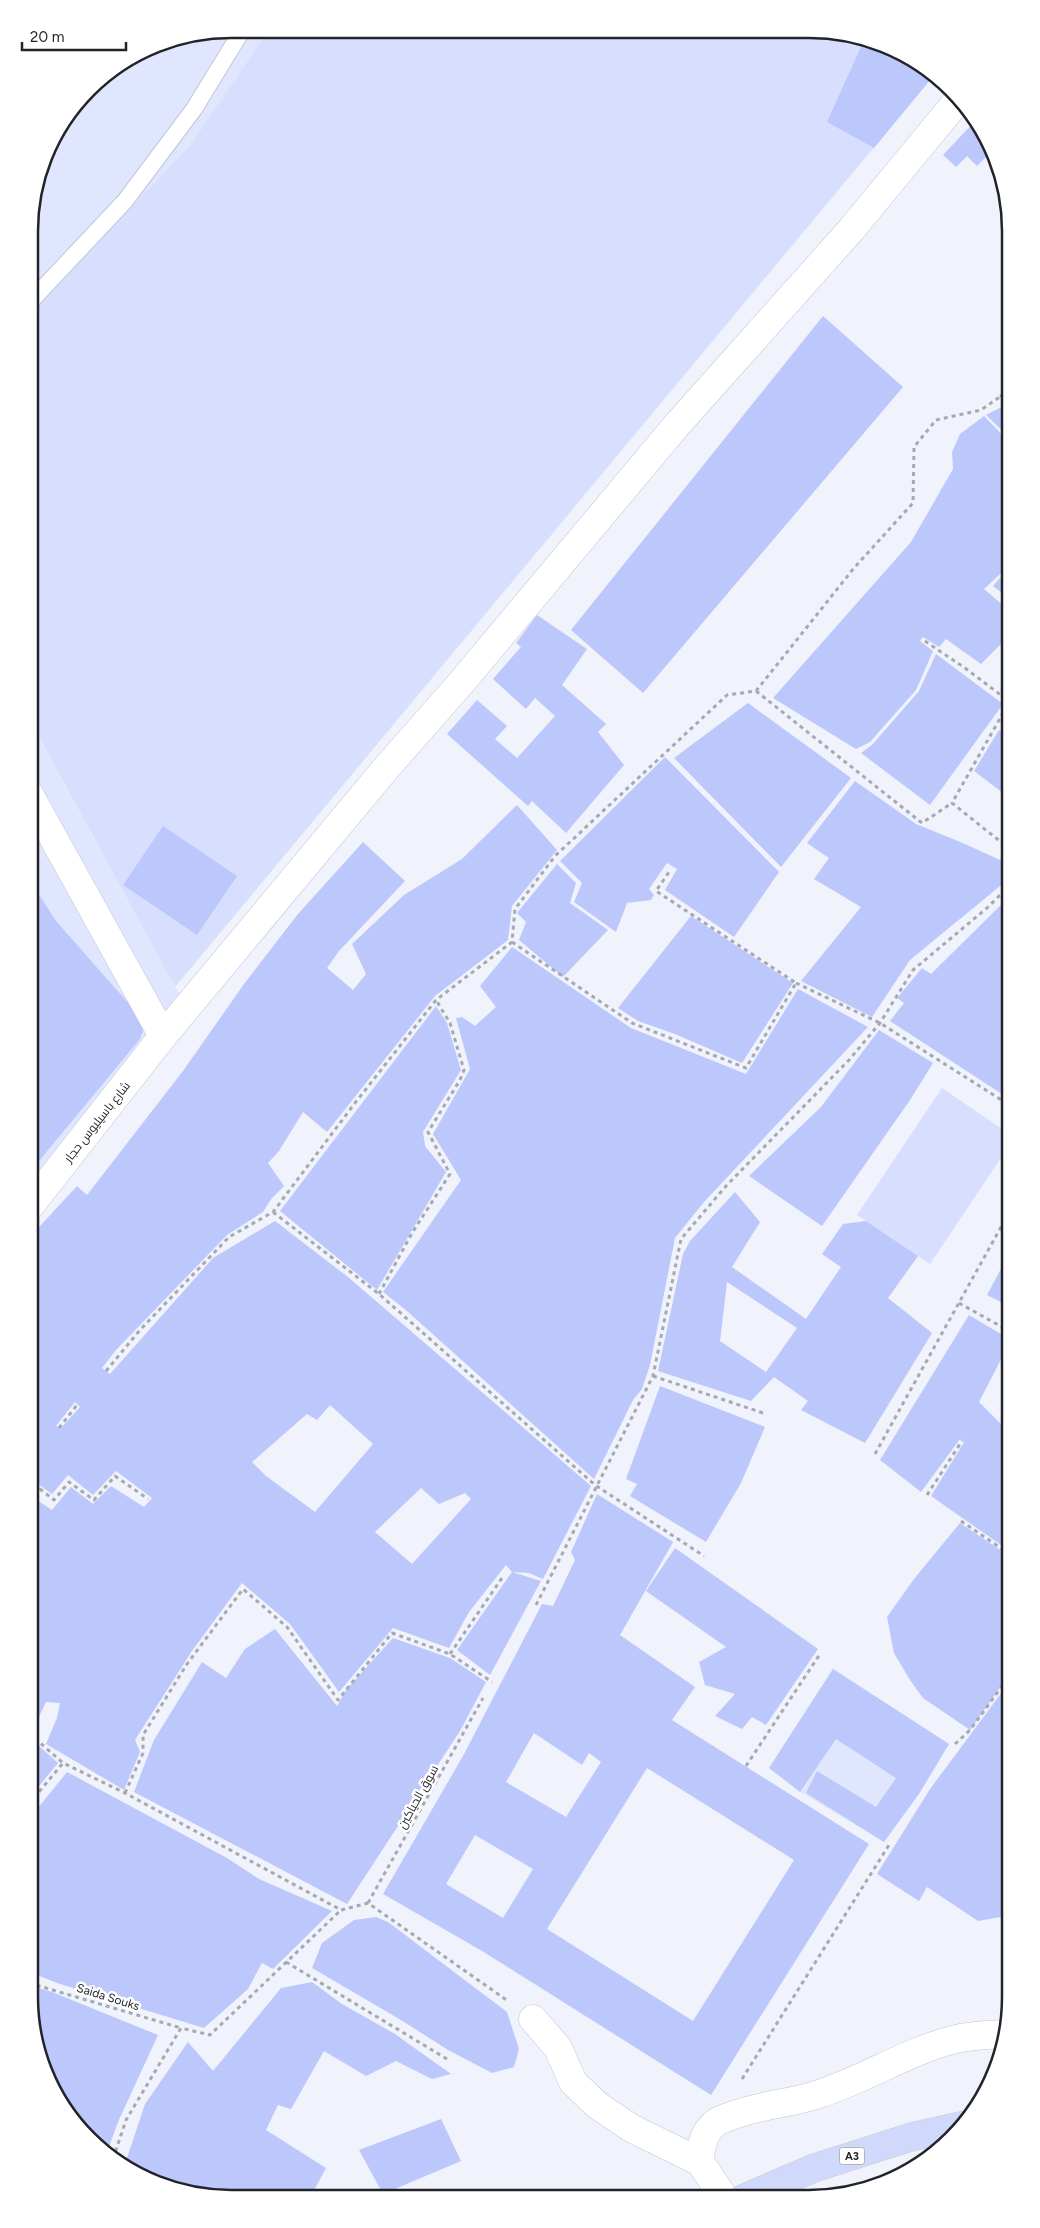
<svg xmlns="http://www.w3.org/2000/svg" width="1040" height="2228" font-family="Figtree,Cairo,sans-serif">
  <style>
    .built { fill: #e0e6fd }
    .green { fill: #d8dffe }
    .building { fill: #bcc7fb; fill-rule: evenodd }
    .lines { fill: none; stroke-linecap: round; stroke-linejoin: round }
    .service-casing { stroke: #c2c6d6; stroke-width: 18 }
    .minor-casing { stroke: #c2c6d6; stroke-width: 29 }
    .trunk-casing { stroke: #cfcfd0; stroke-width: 29 }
    .path { stroke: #a7a9b1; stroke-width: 3; stroke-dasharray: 4 4; stroke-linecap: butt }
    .service { stroke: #fff; stroke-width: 16 }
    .minor { stroke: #fff; stroke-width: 28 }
    .trunk { stroke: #d0d8fb; stroke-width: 28 }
    .labels { text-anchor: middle; stroke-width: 5; stroke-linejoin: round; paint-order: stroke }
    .shield { fill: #fff; stroke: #65666a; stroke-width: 1 }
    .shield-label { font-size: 11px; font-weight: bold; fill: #23242a }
    .street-label { font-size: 12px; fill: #23242a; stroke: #fff }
    .rim { fill: none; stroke: #23242a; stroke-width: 2.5 }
  </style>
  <rect width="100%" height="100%" fill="#f0f2fc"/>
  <!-- built -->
  <path class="built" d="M231,29H269L191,144L29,316V217L50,141L97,79L154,44Z
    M29,720L175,987L193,1011L29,1217Z
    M833,1669L949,1744L884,1842L800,1792L769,1768Z"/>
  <!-- green -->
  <path class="green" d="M269,29L849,33L899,50L935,74L175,987L29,719V316L191,144Z
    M942,1088L1011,1135V1143L930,1264L857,1215Z"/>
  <!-- building -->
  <path class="building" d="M865,38L899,50L935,74L874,148L827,122Z
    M976,120L984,129L993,150L977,166L967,156L956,167L943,155Z
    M823,316L903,387L643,693L571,630Z
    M1011,402V439L986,415Z
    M984,416L1011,444V564L984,589L1011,612V634L981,664L946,639L939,647L923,637L920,641L933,651L916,690L870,742L856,749L773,698L911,542L953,469L952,452L960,434Z
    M1011,565V600L993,586Z
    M537,615L587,649L562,685L606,724L598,732L624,765L566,833L532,801L528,806L447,734L477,700L507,726L495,739L517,758L555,716L535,698L526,709L493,679L521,647L516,643Z
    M936,654L1003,704L930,805L861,753L872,745L919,691Z
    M748,703L851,778L781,867L674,758Z
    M1010,710L1011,711V735L1001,727Z
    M999,730L1011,739V799L974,771Z
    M665,757L779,872L734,937L665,890L677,869L667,863L649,889L654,895L651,900L627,903L616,932L574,902L582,883L560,861Z
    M855,781L916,824L965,844L1011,865V877L910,960L872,1017L801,981L861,907L814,879L829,858L807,843Z
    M517,805L557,850L512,906L508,940L435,996L327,1132L303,1112L279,1151L268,1163L284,1186L272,1198L263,1212L227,1235L116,1350L102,1368L110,1374L213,1258L275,1221L348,1277L591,1486L543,1579L529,1573L512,1572L506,1565L469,1612L449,1648L393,1628L339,1692L290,1624L242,1583L192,1651L135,1740L140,1752L124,1790L46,1744L57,1718L60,1703L46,1702L37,1721L29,1718V1654L34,1631L29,1630V1508L37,1500L52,1510L71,1487L93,1504L111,1486L144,1507L152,1498L116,1471L93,1495L68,1475L52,1494L38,1484L29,1493V1238L77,1186L87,1195L183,1071L244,984L298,914L363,842L405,881L339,951L327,968L353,990L366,974L352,944L404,895L462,859ZM75,1402L80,1407L61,1428L56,1426ZM330,1405L373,1444L315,1512L266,1476L252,1462L307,1414L317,1420ZM421,1488L439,1504L465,1493L471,1499L412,1564L375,1532Z
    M163,826L237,876L197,935L123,885Z
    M557,864L576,883L570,903L608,930L563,977L519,940L526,922L517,913Z
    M29,879L56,921L137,1013L143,1030L140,1039L29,1173Z
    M1011,895V1100L890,1021L904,1003L897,998L922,968L931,974Z
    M691,916L793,983L742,1063L675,1034L638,1021L618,1008Z
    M512,947L631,1028L746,1074L798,989L868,1027L704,1202L675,1238L650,1365L642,1389L633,1400L594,1479L407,1311L383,1292L461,1180L433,1134L470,1069L456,1018L462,1017L475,1026L496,1007L480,986Z
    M436,1006L447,1023L461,1070L423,1132L425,1146L446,1172L377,1290L280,1211Z
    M879,1030L933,1063L910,1100L822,1226L749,1176L821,1107Z
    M735,1192L760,1222L732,1267L806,1319L841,1267L822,1254L843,1224L866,1221L918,1256L888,1298L932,1333L865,1443L801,1410L808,1401L774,1377L751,1401L658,1371L683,1254L690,1241ZM727,1282L797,1328L766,1372L720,1341Z
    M1011,1250V1307L987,1295Z
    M969,1315L1011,1340L979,1402L1003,1426L1011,1415V1552L931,1496L964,1442L962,1441L960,1439L921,1492L880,1460Z
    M660,1386L765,1427L741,1483L706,1542L630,1496L637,1484L626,1479Z
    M597,1494L673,1542L620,1635L695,1687L672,1720L869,1844L711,2095L482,1951L383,1894L463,1756L542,1604L553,1606L575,1560L571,1552ZM534,1733L582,1765L589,1753L601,1762L566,1817L506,1782ZM647,1768L794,1860L693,2021L547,1929ZM475,1835L533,1869L503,1918L446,1884Z
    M960,1523L1011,1557V1672L970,1730L923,1698L910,1680L894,1653L887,1617L914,1579Z
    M675,1548L818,1649L766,1725L752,1717L742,1729L715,1716L735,1694L705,1685L699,1662L726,1647L646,1591Z
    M512,1572L541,1581L490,1675L457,1650Z
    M275,1629L337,1706L346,1690L393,1638L450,1658L486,1682L460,1731L347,1904L134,1792L154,1740L202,1662L226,1678L245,1649Z
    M833,1669L949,1744L919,1794L884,1842L806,1793L817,1771L876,1807L896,1778L836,1739L800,1792L769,1768Z
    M1011,1680V1915L978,1921L927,1887L919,1901L877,1874L930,1789Z
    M29,1737L58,1763L29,1798Z
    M67,1772L227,1858L259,1879L332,1911L273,1969L262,1963L248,1989L204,2028L60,1984L29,1972V1819Z
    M376,1917L388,1922L507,2012L519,2049L514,2067L492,2073L448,2050L401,2020L312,1968L322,1943L354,1920Z
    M312,1982L342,2004L395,2034L451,2074L432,2079L396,2061L366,2076L324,2051L291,2109L278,2105L266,2130L326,2168L311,2196L191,2195L142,2179L124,2167L145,2104L188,2042L213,2071L281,1988Z
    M29,1985L52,1992L158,2035L118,2122L106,2155L97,2149L56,2099L36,2050Z
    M441,2119L461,2161L383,2194L359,2150Z"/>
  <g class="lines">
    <!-- service casing -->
    <g class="service-casing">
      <path id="service" d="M29,303L125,201L194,109L243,29"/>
    </g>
    <!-- minor casing -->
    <g class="minor-casing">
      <path id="minor" d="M29,794L163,1036
        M29,1207L163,1036L387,767L461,683L676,426L850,231L959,99
        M533,2019L558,2048L573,2082L597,2105L631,2128L700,2162L725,2199
        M700,2162C700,2149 703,2134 714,2124C718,2120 726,2118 731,2116C759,2105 788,2104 816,2095C864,2080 907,2051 956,2039C972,2035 989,2035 1006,2034"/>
    </g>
    <!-- trunk casing -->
    <g class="trunk-casing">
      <path id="trunk" d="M742,2199L814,2168L911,2137L965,2125"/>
    </g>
    <!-- path -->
    <path class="path" d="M1000,395L1011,402
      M925,641L965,668L1006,699L1011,706
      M1006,669L1011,674
      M756,691L922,823L952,803
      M1011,850L952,803L1011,699
      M512,942L632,1023L746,1068L796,983L656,891L669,872
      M796,983L880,1023L1011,1106
      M273,1212L379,1294L595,1485L704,1556
      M379,1294L412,1233L450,1174L428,1132L460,1080L464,1070L450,1023L436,1000
      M959,1303L1011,1332
      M106,1371L140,1330L229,1237L273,1212L355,1103L436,1000L512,942L515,909L555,856L727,695L756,691L854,568L913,503L914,447L936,420L981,410L1011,389
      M653,1376L763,1413
      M59,1428L77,1405
      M875,1454L1011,1209
      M927,1495L962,1441
      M29,1501L40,1489L54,1500L69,1482L94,1500L115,1476L148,1499
      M961,1521L1011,1555
      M536,1605L653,1376L681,1239L726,1186L849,1060L880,1023L913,970L987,908L1011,884
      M450,1654L504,1575
      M29,1733L63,1763
      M955,1744L970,1730L1011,1674
      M746,1766L820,1654
      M125,1793L143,1753V1735L187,1664L243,1589L287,1627L338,1700L392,1633L450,1654L492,1682
      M29,1804L63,1763L125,1793L341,1910L368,1903L508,2001
      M368,1903L483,1698
      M286,1962L447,2059
      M29,1983L181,2028
      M742,2079L889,1845
      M113,2159L126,2120L181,2028L210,2035L341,1910"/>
    <!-- service -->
    <use href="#service" class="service"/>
    <!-- minor -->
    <use href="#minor" class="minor"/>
    <!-- trunk -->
    <use href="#trunk" class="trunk"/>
  </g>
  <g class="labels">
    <!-- shield labels -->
    <rect class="shield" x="839.5" y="2147.5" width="25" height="17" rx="4"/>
    <g class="shield-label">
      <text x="852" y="2160">A3</text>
    </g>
    <!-- street labels -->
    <g class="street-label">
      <text transform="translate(97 1122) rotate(-52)" y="4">شارع باسيليوس حجار</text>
      <text transform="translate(418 1797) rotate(-61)" y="4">سوق الحياكين</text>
      <text transform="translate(108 1997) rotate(17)" y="4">Saida Souks</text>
    </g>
  </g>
  <!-- crop -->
  <path d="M0 0H1040V2228H0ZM231 38H809A193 193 0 0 1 1002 231V1997A193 193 0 0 1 809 2190H231A193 193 0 0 1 38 1997V231A193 193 0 0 1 231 38Z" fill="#fff" fill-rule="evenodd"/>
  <path class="rim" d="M231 38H809A193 193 0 0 1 1002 231V1997A193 193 0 0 1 809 2190H231A193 193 0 0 1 38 1997V231A193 193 0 0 1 231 38Z"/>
  <!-- scale -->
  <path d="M22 42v8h104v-8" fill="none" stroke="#23242a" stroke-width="2.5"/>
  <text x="30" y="42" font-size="15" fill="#23242a" stroke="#ffffff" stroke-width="4" paint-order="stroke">20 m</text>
</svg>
